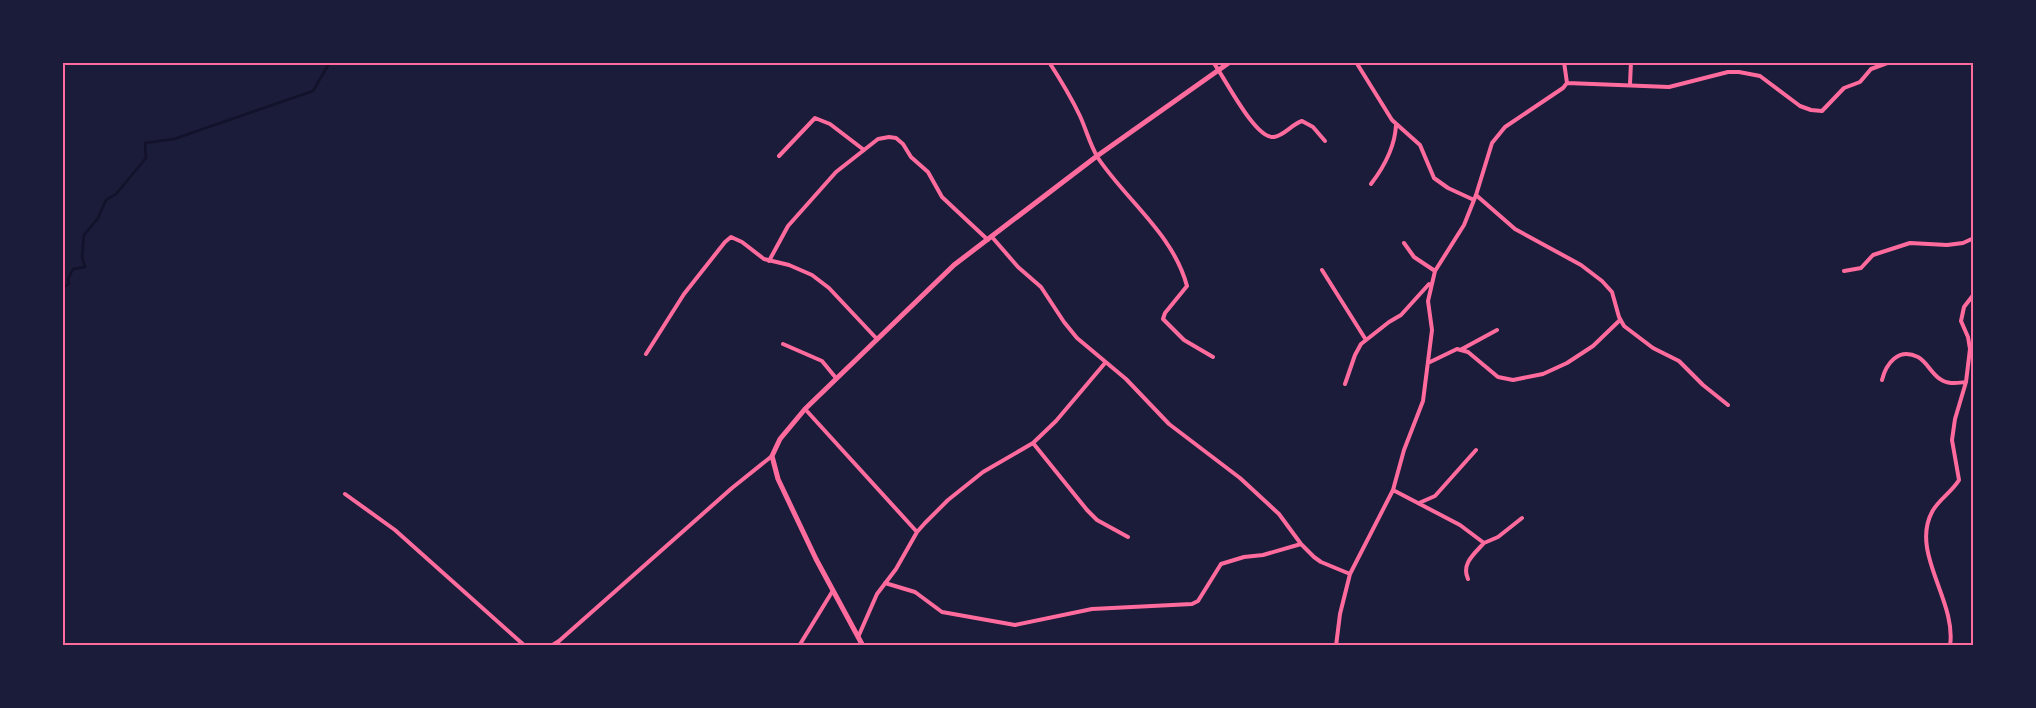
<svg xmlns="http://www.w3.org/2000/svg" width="2036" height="708" font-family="'DejaVu Sans',sans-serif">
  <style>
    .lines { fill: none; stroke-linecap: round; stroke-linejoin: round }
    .stream { stroke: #12122b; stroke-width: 2.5 }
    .minor { stroke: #ff6b9d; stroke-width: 4 }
    .tertiary { stroke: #ff6b9d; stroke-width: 5 }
    .neatline { fill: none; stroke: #ff6b9d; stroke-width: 2 }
  </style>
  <rect width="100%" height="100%" fill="#1b1b3a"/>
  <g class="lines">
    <!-- stream -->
    <path class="stream" d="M62,288L69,284L68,279L73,269L85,267L82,257L84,235L98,218L106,200L116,194L146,158L145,143L174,139L313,91L330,62"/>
    <!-- minor -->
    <path class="minor" d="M1049,62C1060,79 1071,97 1080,116C1086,129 1090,145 1098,158C1127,201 1173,234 1187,286L1165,313L1163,319L1184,340L1213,357
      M1213,62C1224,76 1255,140 1274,137C1285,135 1292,124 1302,121L1313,127L1325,141
      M1356,62L1392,120L1420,145L1434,178L1448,188L1474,200
      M1909,62H1912
      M1567,83L1669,87L1728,72H1739L1760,76L1800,106L1811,110L1822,111L1844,88L1860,82L1871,69L1890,62
      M1630,84L1631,62
      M779,156L815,118L830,124L864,150
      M1371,184C1384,167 1395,146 1396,125
      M1476,195L1515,229L1581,265L1602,281L1612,292L1619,317L1624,326L1653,348L1679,361L1703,385L1728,405
      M992,237L1018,267L1041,287L1064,322L1077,338L1126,379L1169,424L1240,478L1279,514L1301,544L1314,557L1321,562L1350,574
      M1404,243L1414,257L1435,271
      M769,261L788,226L836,172L878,139L889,137L896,138L903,144L911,157L928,172L942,197L988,240
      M1322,270L1366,340
      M1844,271L1861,268L1873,255L1910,243L1947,245L1963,243L1974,238
      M783,344L822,361L836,378
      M1462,349L1497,330
      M646,354L684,294L725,242L731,237L742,242L764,259L789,265L812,275L829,288L876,338
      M1428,363L1457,349L1468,352L1498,377L1513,380L1543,374L1567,363L1593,346L1620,320
      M1882,380C1886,364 1898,347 1918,357C1927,362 1931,373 1940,379C1948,385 1957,383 1966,382
      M1345,384L1355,355L1361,344L1389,322L1401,315L1429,284
      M805,409L917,532
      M1033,443L1087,510L1097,520L1128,537
      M1393,490L1460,525L1484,543L1498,537L1522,518
      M345,494L395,530L525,646
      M1419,503L1435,496L1476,450
      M1468,579C1461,564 1474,554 1484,543
      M885,583L915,592L942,612L1015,625L1092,609L1192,604L1198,601L1221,564L1244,557L1263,555L1301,544
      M859,635L877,594L896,569L917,532L925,523L948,500L983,472L1033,443L1056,421L1105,363
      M551,646L559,641L732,488L772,456
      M799,646L832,592
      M1336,646L1340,614L1350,574L1393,490L1404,450L1423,401L1432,330L1428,301L1435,271L1464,225L1476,195L1492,143L1505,127L1563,88L1567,83L1564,62
      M1950,646C1957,601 1910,553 1932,512C1938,500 1952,492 1959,480L1952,440L1955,419L1966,382L1970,349L1968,337L1961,321L1964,307L1974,294"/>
    <!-- tertiary -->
    <path class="tertiary" d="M863,646L816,559L778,479L772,456L780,439L805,409L954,265L1097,156L1230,62"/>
  </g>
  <!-- border -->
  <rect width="2036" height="708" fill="none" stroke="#1b1b3a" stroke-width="128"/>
  <rect x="64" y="64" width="1908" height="580" class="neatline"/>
</svg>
